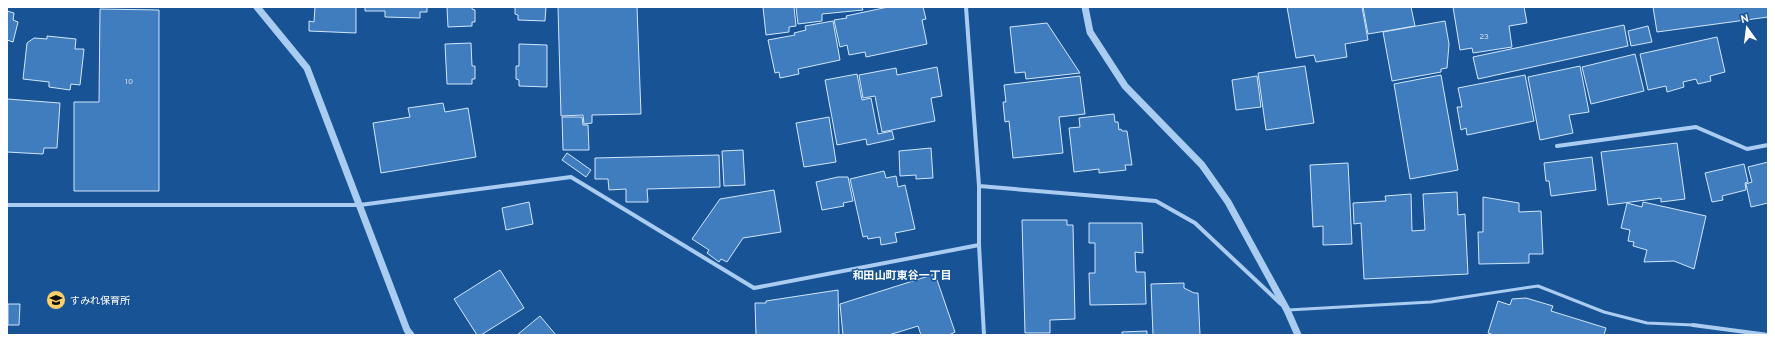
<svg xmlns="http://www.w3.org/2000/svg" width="1775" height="342" font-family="Overpass,'Noto Sans JP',sans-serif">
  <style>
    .building { fill: #407dbe; stroke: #d1e6fc }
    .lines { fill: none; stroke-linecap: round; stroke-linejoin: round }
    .service { stroke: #aaccf1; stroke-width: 3 }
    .minor { stroke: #aaccf1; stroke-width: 4 }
    .tertiary { stroke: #aaccf1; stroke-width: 7 }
    .labels { text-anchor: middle; stroke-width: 3; stroke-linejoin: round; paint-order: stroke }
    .number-label { font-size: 8px; fill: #cfdeef }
    .poi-label { font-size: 10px; fill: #fff; stroke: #185396; text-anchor: start }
    .neighbourhood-label { font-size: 11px; font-weight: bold; fill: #fff; stroke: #185396 }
  </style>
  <rect width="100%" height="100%" fill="#185396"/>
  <!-- building -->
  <path class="building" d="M315,7H356V33L309,31V21L314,22Z
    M365,7H427V12H420V18L385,17V11H365Z
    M447,7H472V9L475,10V22H472V26L448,27Z
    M515,7H546L545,21L518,20V15L515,14Z
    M558,7H637L641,114L592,115V123L584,124L583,115L561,116Z
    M763,7H794L796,26L789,27V32L766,35Z
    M796,7H862L863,10L822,14V21L798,24Z
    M888,7H923L926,19L922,20L927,44L866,57L865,52L849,55L847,45L840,47L834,20L847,18L846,16Z
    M1287,7H1362L1368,40L1345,44L1347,57L1316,62L1314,55L1296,58Z
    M1363,7H1411L1415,26L1368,34Z
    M1453,7H1524L1527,23L1509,26L1512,47L1473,53L1472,48L1460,50Z
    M1653,7H1768V17L1657,32Z
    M100,9L159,10V191H74V102H99Z
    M7,11L14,13L13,20L18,22L13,42L7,40V41Z
    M833,21L840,60L798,69L799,74L780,78L779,72L775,73L768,40L795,35L794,33L806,30L805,26Z
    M1445,21L1449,44L1447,68L1441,69V72L1392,81L1383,32Z
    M1047,23L1080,73L1026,79L1025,72L1015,73L1010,27Z
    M1624,25L1628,46L1478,79L1473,57Z
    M1648,26L1652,42L1631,46L1628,31Z
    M47,36L76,39L75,49H84L80,85L71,84L70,90L49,87V82L23,79L27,43L34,38L47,39Z
    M1717,37L1725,72L1710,76L1711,81L1698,84L1696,79L1683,82L1684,87L1667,92L1666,86L1648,90L1640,54Z
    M471,43L472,66H475V79H472V84H447L445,44Z
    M519,44L547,45V87L519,86V80L516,79V66H519Z
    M1635,54L1644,91L1591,104L1582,67Z
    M1305,66L1314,123L1266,130L1258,73Z
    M1580,66L1589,112L1569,115L1573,133L1540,140L1528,77Z
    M937,67L942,96L931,98L935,121L882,132L875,96L863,98L859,75L896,68L897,75Z
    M857,74L862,100L871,98L878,134L892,131L894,139L867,145L866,139L837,145L825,80Z
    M1441,75L1458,170L1410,179L1394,84Z
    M1525,75L1534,121L1467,135L1466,128L1461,130L1457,107H1462L1458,88Z
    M1080,76L1085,114L1059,117L1063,153L1013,158L1009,121L1005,122L1003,102H1006L1004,85Z
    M1257,76L1261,107L1236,110L1232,80Z
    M7,99L60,103L57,148H44L43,154L7,152Z
    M443,103L445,112L468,108L476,157L381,173L373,123L410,117L408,108Z
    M1114,114L1115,122H1118L1119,130L1121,129L1122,131H1127L1132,165H1125L1126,170L1099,173V169L1074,172L1069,128L1080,127L1079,118Z
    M562,117H582L583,125H588L589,150H563Z
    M829,117L836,162L804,167L796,123Z
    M1677,143L1685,199L1661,202V198L1608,205L1601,152Z
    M931,148L933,178L916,179V175L900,176L899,151Z
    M743,150L745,185L724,186L722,151Z
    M567,153L591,170L586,177L562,160Z
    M719,155L720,187L647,189L648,202H626V189L609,190L608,179H595V158Z
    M1592,157L1596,190L1551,196L1549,181H1546L1544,163Z
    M1768,162V203L1751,207L1746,184L1752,182L1748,167Z
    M1348,163L1352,244L1323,245V226L1313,227L1310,165Z
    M1744,164L1748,182L1745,183L1746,190L1722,196L1723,200L1712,202L1705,173Z
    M884,171L886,178L896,176L898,187L905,185L915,229L895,233L897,242L881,245L880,237L868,239L867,236L863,237L850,179Z
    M838,177H848L853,201L843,203L844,206L822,210L816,182Z
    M774,190L781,232L743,238L727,262L721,259L719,262L707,253L709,250L692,239L720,199Z
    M1457,192L1458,215L1465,214L1468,274L1364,279L1361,223L1354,224L1353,203L1386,201L1385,196L1411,194L1412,231L1425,230L1423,194Z
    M1483,197L1519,203V212L1541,211L1543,254H1529V263L1479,264L1478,232H1483Z
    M529,202L533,224L506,230L502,208Z
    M1643,202L1706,216L1694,269L1674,261L1644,262L1647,250L1633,246L1634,242L1628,241L1630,230L1621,228L1627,203L1642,207Z
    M1022,220H1067V225H1073L1075,319L1050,320V333H1025Z
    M1089,223H1142L1143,253L1135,252L1136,272H1145L1146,304L1090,305L1089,273H1095V243H1089Z
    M500,270L524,308L481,335H477L454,299Z
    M935,274L955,332L949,335H921L918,326L889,335H843L840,304Z
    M1184,283V288L1194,293H1198L1200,335H1153L1151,284Z
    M838,290L839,335H756L755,303H766V301Z
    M1526,298L1553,306L1551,311L1606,328L1604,335H1494L1488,333L1498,301L1510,305L1512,299Z
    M8,304H20L19,325H8Z
    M540,316L556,335H517Z
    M1147,331V335H1122V332Z"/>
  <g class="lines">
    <!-- service -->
    <path class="service" d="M1288,310L1431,302L1538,286L1604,312L1647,323L1693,325"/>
    <!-- minor -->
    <path class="minor" d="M966,7L979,186V245L984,335
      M1557,146L1696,127L1747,149L1768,145
      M979,186L1156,201L1195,223L1281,304
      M7,205H360L571,177L754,288L979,245
      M1693,325L1768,335"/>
    <!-- tertiary -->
    <path class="tertiary" d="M257,7L307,68L407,330L411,335
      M1085,7L1090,32L1125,86L1202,165L1228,202L1287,310L1298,335"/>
  </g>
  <!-- icons -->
  <defs>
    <g id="school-disc" transform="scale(1)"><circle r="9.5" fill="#ffcf6a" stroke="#185396"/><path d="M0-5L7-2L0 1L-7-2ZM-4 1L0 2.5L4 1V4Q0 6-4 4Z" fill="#111"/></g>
  </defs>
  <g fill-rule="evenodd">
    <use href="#school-disc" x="56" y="300"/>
  </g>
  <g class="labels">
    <!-- number labels -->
    <g class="number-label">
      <text x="1484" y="39">23</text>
      <text x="129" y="84">10</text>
    </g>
    <!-- poi labels -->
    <g class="poi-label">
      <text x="70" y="304">すみれ保育所</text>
    </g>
    <!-- neighbourhood labels -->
    <g class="neighbourhood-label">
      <text x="902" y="279">和田山町東谷一丁目</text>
    </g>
  </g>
  <!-- border -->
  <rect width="1775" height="342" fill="none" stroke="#ffffff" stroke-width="16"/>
  <!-- north arrow -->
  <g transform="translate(1747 28) rotate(346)" stroke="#185396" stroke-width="3" paint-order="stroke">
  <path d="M0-3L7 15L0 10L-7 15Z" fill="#ffffff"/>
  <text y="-6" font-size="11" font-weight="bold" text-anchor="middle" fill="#ffffff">N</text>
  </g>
</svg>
